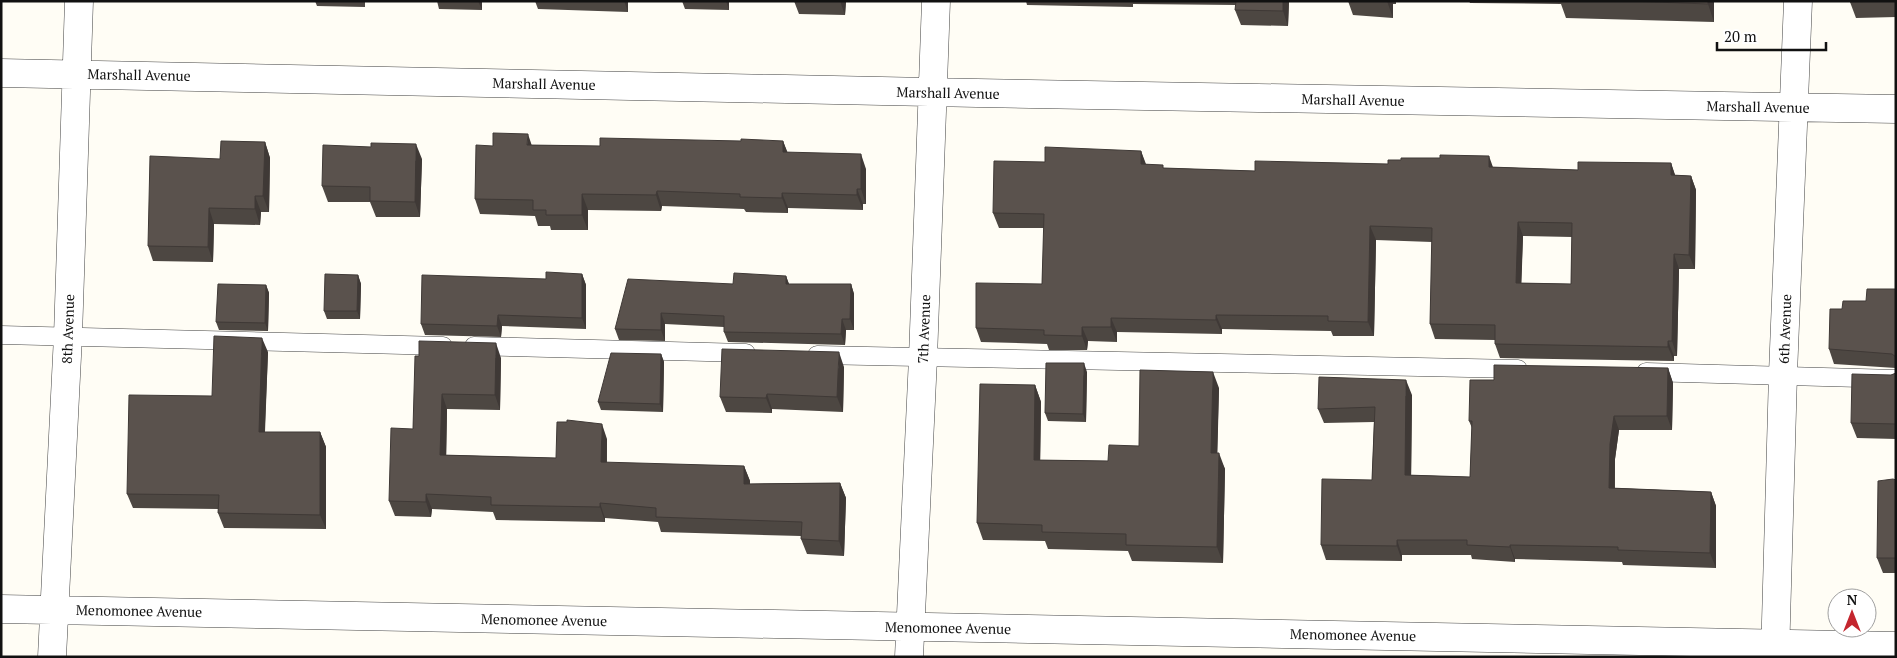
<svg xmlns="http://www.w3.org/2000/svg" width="1897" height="658" font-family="'PT Serif',serif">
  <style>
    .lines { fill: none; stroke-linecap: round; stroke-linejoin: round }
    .service-casing { stroke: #444; stroke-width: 19 }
    .minor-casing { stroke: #444; stroke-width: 29 }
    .service { stroke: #fff; stroke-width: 18 }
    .minor { stroke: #fff; stroke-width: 28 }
    .wall { fill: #4d4742; fill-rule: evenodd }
    .shaded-wall { fill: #3f3936 }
    .building { fill: #5a524d; stroke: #3f3936; fill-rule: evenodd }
    .labels { text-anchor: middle; stroke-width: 5; stroke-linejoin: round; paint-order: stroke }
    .street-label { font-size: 14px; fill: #111; stroke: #fff }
  </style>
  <rect width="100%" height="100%" fill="#fffdf5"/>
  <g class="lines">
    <!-- service casing -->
    <g class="service-casing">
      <path id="service" d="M1,335L443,346
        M474,346L746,353
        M817,355L1518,369
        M1646,372L1896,379"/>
    </g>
    <!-- minor casing -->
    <g class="minor-casing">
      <path id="minor" d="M1,73L977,93L1896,109
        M1,609L1896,646
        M52,657L68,336L79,1
        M909,657L923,358L936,1
        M1775,657L1783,374L1798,1"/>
    </g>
    <!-- service -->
    <use href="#service" class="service"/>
    <!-- minor -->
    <use href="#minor" class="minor"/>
  </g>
  <!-- wall -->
  <path class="wall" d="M315,1H365V7L317,6Z
    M437,1H482V10L439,9Z
    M535,1H628V12L538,9Z
    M682,1H729V10L685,9Z
    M794,1H846L845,15L799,14Z
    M1026,1H1289L1288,26L1241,25L1235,10L1236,5L1133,4V7L1027,5Z
    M1348,1H1396V4H1393V18L1353,15Z
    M1469,1H1714V22L1566,18L1561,4L1470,3Z
    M1896,1V17L1856,18L1850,2Z
    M741,141H783L787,152L866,169V204H863V210L788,208V213L746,212L744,209L662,206L661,211L588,210V230H551L550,226H538L535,216L480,214L475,199L493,146L531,145L600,146Z
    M265,142L270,158L269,212H261L260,225L214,224L213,262L153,261L148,246L220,159Z
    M1141,151L1146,164L1164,168L1255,171L1493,167L1578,170L1671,163L1675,175L1691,176L1696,190L1695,269H1679L1677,356H1674V361L1500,358L1495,344V340L1435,339L1430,324L1432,242L1376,240L1374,336H1333L1331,331L1222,329V334L1117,332V342L1088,341L1087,350H1049L1047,344L981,342L976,328L1042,284L1044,228H999L993,213ZM1523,236L1572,237L1571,284L1521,283Z
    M422,159L420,217H376L370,202H328L322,186Z
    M582,274L586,285V329L502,326L501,337L425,335L421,324Z
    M358,275L361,284L360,319H327L324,311Z
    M786,276L789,284H851L854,294V330H846L845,345L728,342L724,332V327L665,324V341L619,340L615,329L733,284Z
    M266,285L269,293L268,331L219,330L216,322Z
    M1896,289V368L1834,364L1829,349L1842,309L1866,301Z
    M268,352L265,432H320L326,447V529L224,528L218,513V509L133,508L127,494L212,396Z
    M661,354L664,362L663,412L601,410L598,402Z
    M419,356L501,358L500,410L447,409L446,455L556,458L607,439V463L744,466L750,481V484L840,483L846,498L844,556L807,554L801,539V536L661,532L658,522L605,518V522L496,520L493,512L432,509L431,517L395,516L389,501L413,429Z
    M844,367L843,412L772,409V413L726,412L720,397Z
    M1668,368L1673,383L1672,430H1619L1615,459V488L1711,492L1716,506V568L1623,565L1622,562L1515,559V562L1472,559L1471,555H1402V561L1326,560L1321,545L1372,480L1374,422L1324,423L1318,409L1412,395L1411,475L1470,477L1472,428L1469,421L1494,380Z
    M1087,372L1086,422L1048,421L1045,413Z
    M1896,373V439L1857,438L1851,423L1891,375Z
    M1035,385L1041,402L1040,460L1108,461L1139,446L1219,388L1217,453L1225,469L1223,563L1132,561L1128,551L1048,549L1045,541L983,540L977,523Z
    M1896,480V573H1883L1877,558Z"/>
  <!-- shaded-wall -->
  <path class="shaded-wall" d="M478,1H482V10Z
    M624,1H628V12Z
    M726,1H729V10Z
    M840,1H846L845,15Z
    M1283,1H1289L1288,26L1283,11Z
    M1387,1H1392L1393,4V18Z
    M1708,1H1714V22L1708,4Z
    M528,134L533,149L527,145Z
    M783,141L789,156L783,152Z
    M265,142L270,158L269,212L263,196Z
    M416,144L422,159L420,217L415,202Z
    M1141,151L1146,166L1141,164Z
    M861,154L866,169V204L861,189Z
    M1489,156L1494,170L1489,167Z
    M1671,163L1676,178L1671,175Z
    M1691,176L1696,190L1695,269L1689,255Z
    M857,189L863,204V210L857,195Z
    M657,191L662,206L661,211L656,195Z
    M782,193L788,208V213L782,198Z
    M582,194L588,210V230L582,215Z
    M255,196L261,212L260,225L255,209Z
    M209,208L214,224L213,262L208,247Z
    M1518,222L1523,236L1521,297L1516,283Z
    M1370,226L1376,240L1374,336L1368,322Z
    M1674,254L1679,269L1677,356L1672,341Z
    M582,274L586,285V329L582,318Z
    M358,275L361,284L360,319L357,311Z
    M786,276L790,287L786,284Z
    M851,284L854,294V330L850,319Z
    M266,285L269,293L268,331L265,323Z
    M661,313L665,324V341L661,330Z
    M498,315L502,326L501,337L497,326Z
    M1216,315L1222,329V334L1216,320Z
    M1111,318L1117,332V342L1111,327Z
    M842,319L846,330L845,345L841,334Z
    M1082,327L1088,341L1087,350L1082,336Z
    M262,338L268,352L264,447L259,432Z
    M1668,341L1674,356V361L1668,347Z
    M496,343L501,358L500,410L495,395Z
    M839,352L844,367L843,412L837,397Z
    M661,354L664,362L663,412L660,404Z
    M1084,363L1087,372L1086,422L1083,414Z
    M1668,368L1673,383L1672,430L1667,416Z
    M1213,372L1219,388L1217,469L1211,453Z
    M1406,380L1412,395L1411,490L1405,475Z
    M1035,385L1041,402L1040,476L1034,460Z
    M442,394L447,409L446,470L440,455Z
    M767,394L772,409V413L766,398Z
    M1614,416L1619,430L1615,459L1614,503L1609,488L1610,444Z
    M602,424L607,439L606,477L601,462Z
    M320,432L326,447V529L320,515Z
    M1219,453L1225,469L1223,563L1217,547Z
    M744,466L750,481L749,499L744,484Z
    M840,483L846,498L844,556L839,541Z
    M1711,492L1716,506V568L1710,553Z
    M426,494L432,509L431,517L426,502Z
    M600,503L605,518V522L600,507Z
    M1397,540L1402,555V561L1397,546Z
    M1510,545L1515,559V562L1510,547Z"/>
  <!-- building -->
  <path class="building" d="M1236,1H1283V11L1235,10Z
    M1628,1H1708V4Z
    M1850,1H1896L1850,2Z
    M493,133L528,134L527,145L600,146V138L741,141V139L783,141V152L861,154V189H857V195L782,193V198L740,197V194L657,191L656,195L582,194V215H546V210H533V200L475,199L476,145L493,146Z
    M221,141L265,142L263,196H255V209L209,208L208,247L148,246L150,156L220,159Z
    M371,143L416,144L415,202L370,201V187L322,186L323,145L371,147Z
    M1045,147L1141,151V164L1163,165V168L1255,171V161L1388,164V160H1401V158H1440V155L1489,156V167L1578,170V162L1671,163V175L1691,176L1689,255L1674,254L1672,341H1668V347L1495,344V325L1430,324L1432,228L1370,226L1368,322L1328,321V316L1216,315V320L1111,318V327H1082V336L1044,335V330L976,328V283L1042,284L1044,214L993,213L994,161L1045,162ZM1518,222L1572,223L1571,284L1516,283Z
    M546,272L582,274V318L498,315L497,326L421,324L422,275L546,279Z
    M734,273L786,276V284H851L850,319H842L841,334L724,332V316L661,313V330L615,329L628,279L733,284Z
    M325,274L358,275L357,311H324Z
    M218,284L266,285L265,323L216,322Z
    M1867,289H1896V357L1892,354L1829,349L1830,309H1842L1843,301H1866Z
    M214,336L262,338L259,432H320V515L218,513L219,495L127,494L129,395L212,396Z
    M419,341L496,343L495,395L442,394L440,455L556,458L557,422H567V420L602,424L601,462L744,466V484L840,483L839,541L801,539L802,522L656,517V508L600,503V507L491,505V497L426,494V502L389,501L391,428L413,429L415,356H419Z
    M722,349L839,352L837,397L767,394L766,398L720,397Z
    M611,353L661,354L660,404L598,402Z
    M1046,363H1084L1083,414L1045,413Z
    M1494,365L1668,368L1667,416H1614L1610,444L1609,488L1711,492L1710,553L1618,550V547L1510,545V547L1467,545V540H1397V546L1321,545L1322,479L1372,480L1375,407L1318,409L1319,377L1406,380L1405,475L1470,477L1472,421H1469L1470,380H1494Z
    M1140,370L1213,372L1211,453H1219L1217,547L1126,545V534L1042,532V525L977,523L980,384L1035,385L1034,460L1108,461L1109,445L1139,446Z
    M1896,373V424L1851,423L1852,374L1891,375Z
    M1893,479L1896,480V558H1877L1878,481Z"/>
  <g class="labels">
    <!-- street labels -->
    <g class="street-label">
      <text transform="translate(139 75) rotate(1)" y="5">Marshall Avenue</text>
      <text transform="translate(544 84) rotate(1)" y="5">Marshall Avenue</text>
      <text transform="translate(948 93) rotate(1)" y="5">Marshall Avenue</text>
      <text transform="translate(1353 100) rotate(1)" y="5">Marshall Avenue</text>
      <text transform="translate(1758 107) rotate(1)" y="5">Marshall Avenue</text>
      <text transform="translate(68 329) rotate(-88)" y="5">8th Avenue</text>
      <text transform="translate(924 329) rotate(-88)" y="5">7th Avenue</text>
      <text transform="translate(1785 329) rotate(-88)" y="5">6th Avenue</text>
      <text transform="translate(139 611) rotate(1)" y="5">Menomonee Avenue</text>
      <text transform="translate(544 620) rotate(1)" y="5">Menomonee Avenue</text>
      <text transform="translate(948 628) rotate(1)" y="5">Menomonee Avenue</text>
      <text transform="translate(1353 635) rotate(1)" y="5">Menomonee Avenue</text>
    </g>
  </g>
  <!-- border -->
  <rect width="1897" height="658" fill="none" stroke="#111111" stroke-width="5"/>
  <!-- north arrow -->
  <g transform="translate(1852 613)"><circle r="24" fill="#ffffff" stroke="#a0a0a0"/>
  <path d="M0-4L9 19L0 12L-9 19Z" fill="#c4262e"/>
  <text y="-8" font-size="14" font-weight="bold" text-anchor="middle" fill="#111111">N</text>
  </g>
  <!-- scale -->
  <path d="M1717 42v8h109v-8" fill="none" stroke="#111111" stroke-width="2.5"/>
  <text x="1724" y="42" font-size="15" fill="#111111" stroke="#ffffff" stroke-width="4" paint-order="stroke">20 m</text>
</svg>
